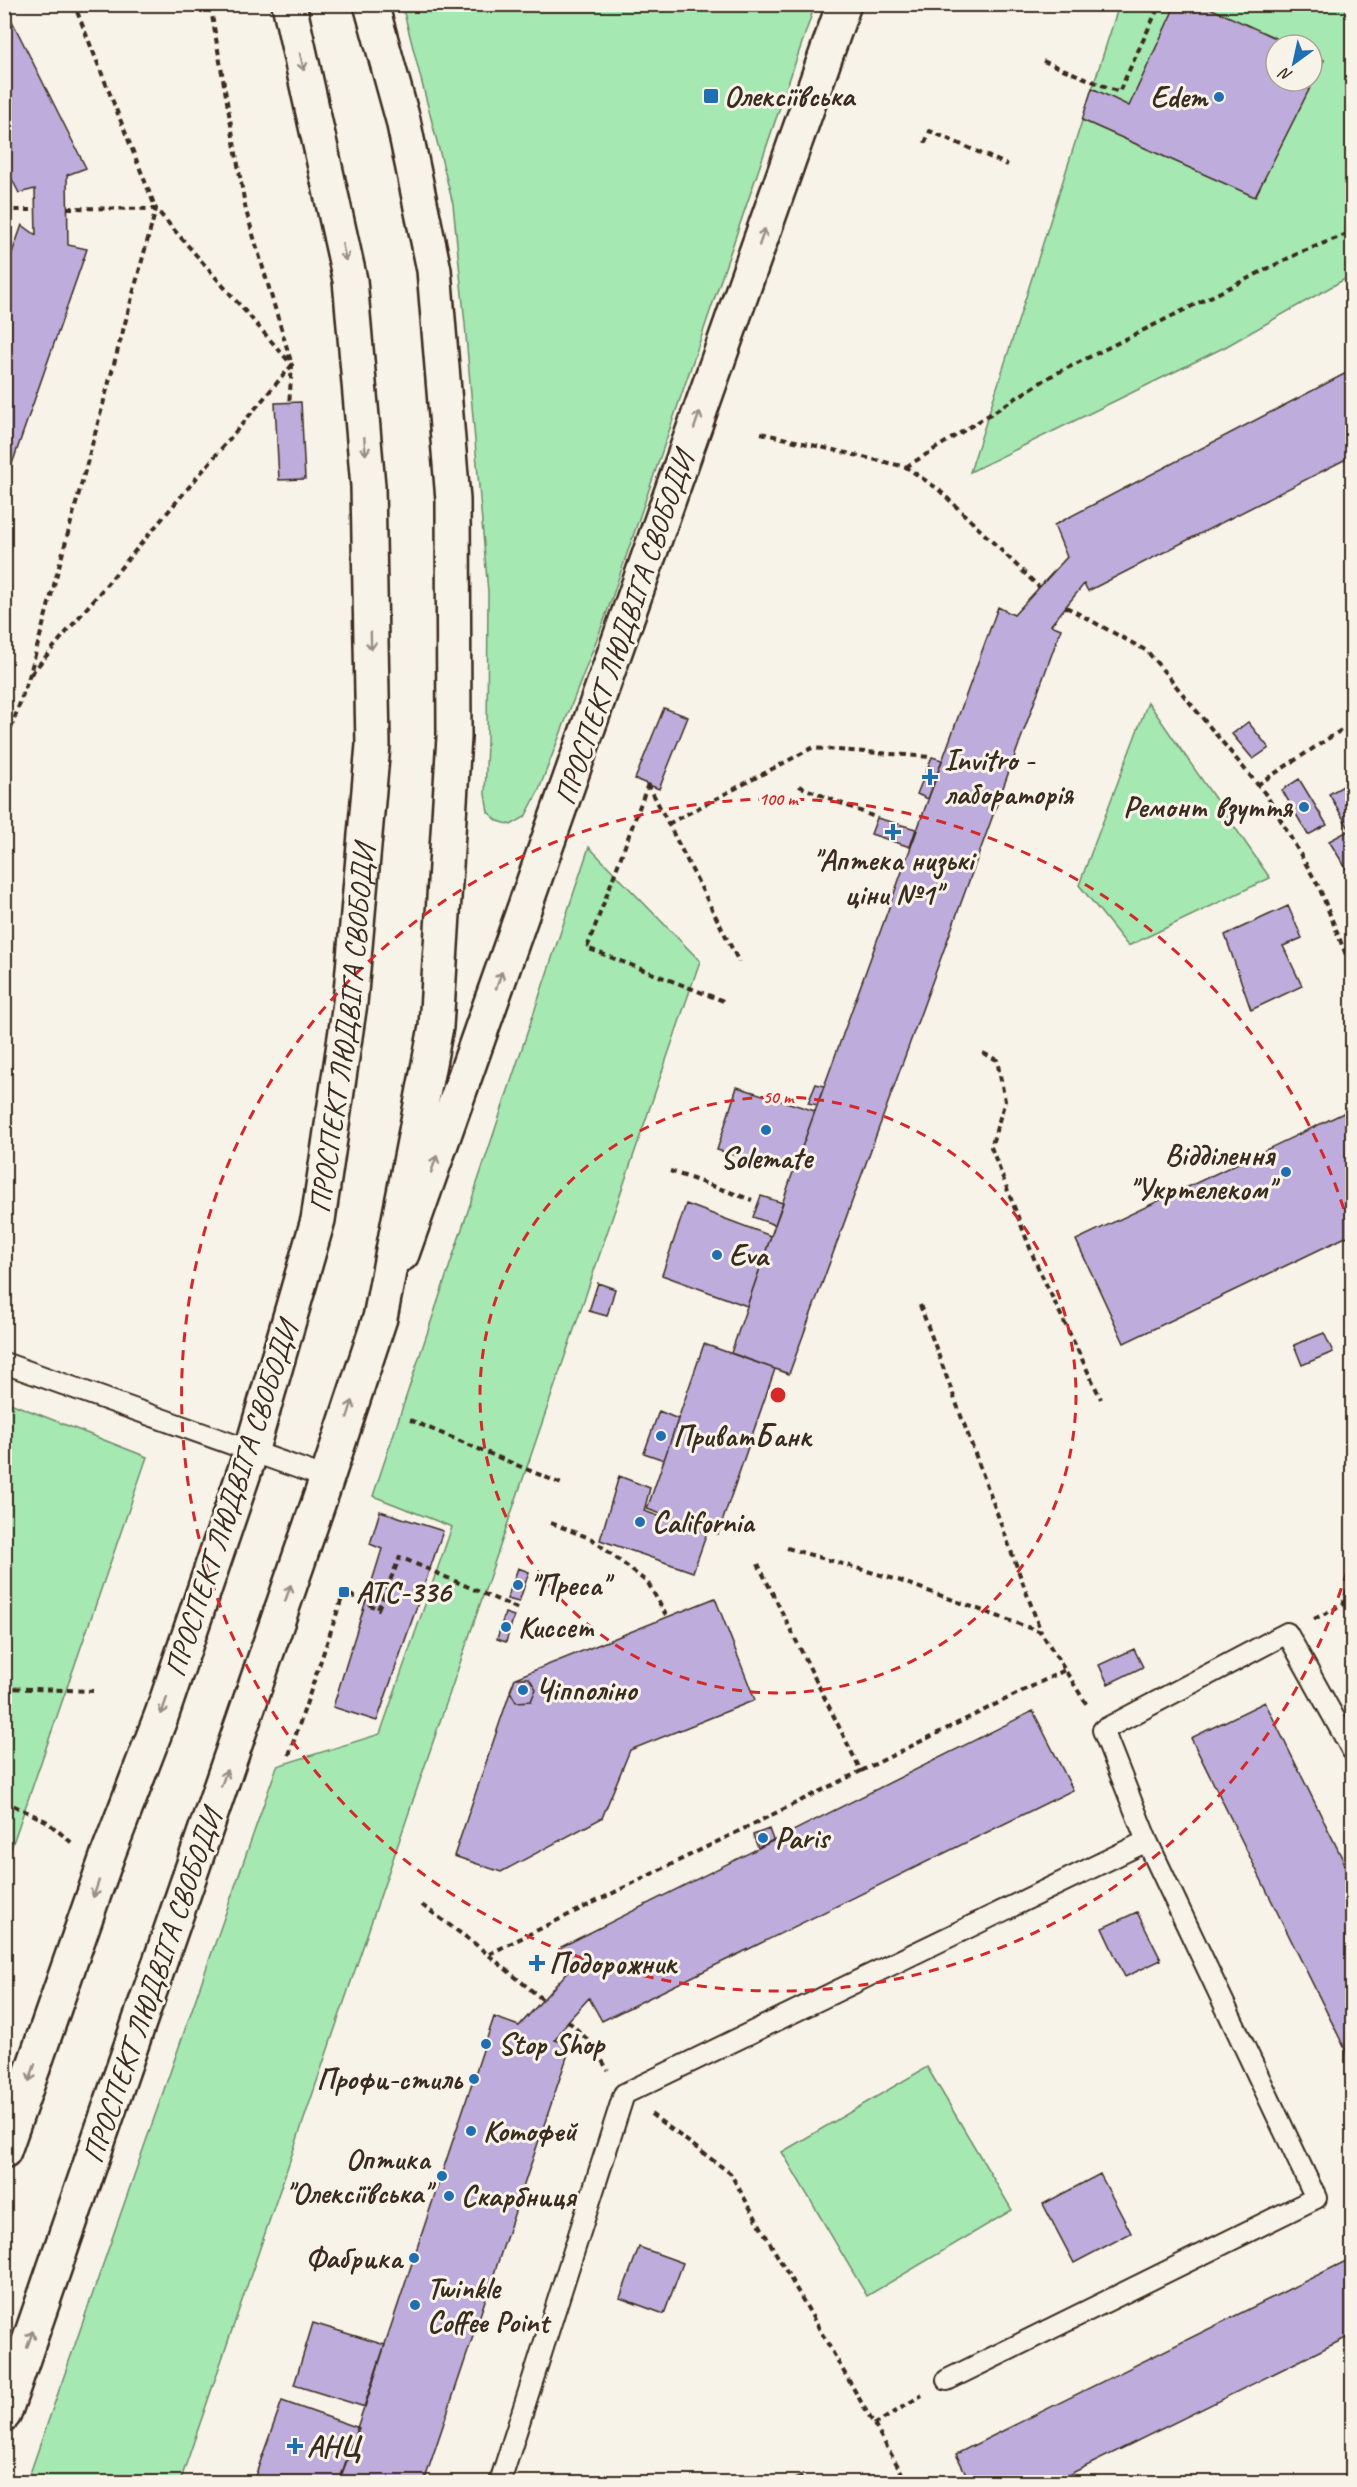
<svg xmlns="http://www.w3.org/2000/svg" width="1357" height="2487" font-family="Caveat,sans-serif">
  <style>
    .green { fill: #a5e8b2; stroke: #708968; stroke-width: 1.5; fill-rule: evenodd }
    .building { fill: #beacdc; stroke: #3b2a1e; stroke-width: 1.5 }
    .lines { fill: none; stroke-linecap: round; stroke-linejoin: round }
    .service-casing { stroke: #3b2a1e; stroke-width: 24 }
    .tertiary-casing { stroke: #3b2a1e; stroke-width: 38 }
    .secondary-casing { stroke: #3b2a1e; stroke-width: 38 }
    .path { stroke: #3b2a1e; stroke-width: 4; stroke-dasharray: 6 4.5; stroke-linecap: butt }
    .service { stroke: #f7f3e8; stroke-width: 20 }
    .tertiary { stroke: #f7f3e8; stroke-width: 33 }
    .secondary { stroke: #f7f3e8; stroke-width: 33 }
    .oneway { stroke: #998e83 }
    .ring { fill: none; stroke: #d62828; stroke-width: 3; stroke-dasharray: 10 8 }
    .poi-dot { fill: #1f6fb2; stroke: #f7f3e8; stroke-width: 2 }
    .labels { text-anchor: middle; stroke-width: 6; stroke-linejoin: round; paint-order: stroke }
    .poi-label { font-size: 30px; font-weight: bold; fill: #3b2a1e; stroke: #f7f3e8; text-anchor: start }
    .street-label { font-size: 30px; fill: #3b2a1e; stroke: #f7f3e8 }
    .centre { fill: #d62828; stroke: #f7f3e8; stroke-width: 3 }
    .ring-label { font-size: 18px; text-anchor: middle; font-weight: bold; fill: #d62828; stroke: #f7f3e8; stroke-width: 6; stroke-linejoin: round; paint-order: stroke }
  </style>
  <rect width="100%" height="100%" fill="#f7f3e8"/>
  <filter id="ink" filterUnits="userSpaceOnUse"><feTurbulence type="fractalNoise" baseFrequency=".0167" numOctaves="2"/><feDisplacementMap in="SourceGraphic" scale="12" xChannelSelector="R" yChannelSelector="G"/><feConvolveMatrix kernelMatrix="1 2 1 2 8 2 1 2 1" color-interpolation-filters="sRGB"/></filter>
  <g filter="url(#ink)">
    <!-- green -->
    <path class="green" d="M402,5H815L605,618L538,792L525,817L511,825L498,821L488,812L485,794L487,742L488,592L465,324L453,204Z
      M1119,5H1352V275L1225,347L970,472ZM1276,45H1312V81H1276Z
      M1148,702L1270,878L1128,946L1079,885Z
      M589,847L700,961L180,2482H27L277,1766L380,1734L452,1527L373,1496Z
      M5,1401L147,1457L5,1866Z
      M927,2067L1012,2210L867,2296L782,2152Z"/>
    <!-- building -->
    <path class="building" d="M1176,4H1201L1291,45H1276V81H1312V54L1324,60L1255,197L1082,120L1092,88L1129,106Z
      M4,5L86,168L67,175L68,245L87,249L4,487V275L22,225L36,235L35,189L19,193L4,164Z
      M1352,370V456L1088,591L1084,584L1051,625L1061,629L789,1374L731,1353L793,1172L998,607L1014,615L1067,557L1054,525Z
      M301,402L305,479L279,480L275,403Z
      M664,708L688,717L659,789L635,779Z
      M1248,722L1269,748L1253,759L1232,734Z
      M932,757L942,760L928,799L917,794Z
      M1299,779L1327,825L1308,835L1282,790Z
      M1352,781V878L1329,841L1350,830L1329,794Z
      M877,818L916,829L910,847L871,834Z
      M1288,906L1302,938L1283,946L1302,986L1251,1010L1225,935Z
      M816,1084L824,1086L817,1105L808,1103Z
      M737,1087L815,1111L793,1172L717,1150Z
      M1352,1109V1234L1124,1343L1076,1240Z
      M761,1196L783,1203L775,1225L753,1217Z
      M686,1204L771,1236L747,1306L662,1275Z
      M598,1283L615,1289L607,1316L589,1311Z
      M1324,1333L1333,1352L1302,1365L1294,1345Z
      M704,1344L775,1369L718,1534L647,1509Z
      M659,1411L678,1419L664,1460L644,1453Z
      M619,1476L650,1488L644,1511L707,1533L693,1572L600,1540Z
      M380,1511L443,1531L377,1721L333,1707L382,1549L370,1544Z
      M518,1568L529,1572L519,1602L507,1599Z
      M715,1598L755,1700L630,1750L602,1818L501,1872L454,1856L515,1678Z
      M505,1613L514,1616L506,1642L497,1639Z
      M1134,1649L1143,1667L1108,1684L1099,1665Z
      M515,1678H529L536,1689L531,1701L516,1702L510,1691Z
      M1265,1702L1352,1878V2063L1191,1738Z
      M1033,1711L1073,1790L602,2021L589,1998L568,2021L555,2040L571,2045L424,2482H339L494,2017L519,2026L573,1966L561,1947Z
      M769,1829L773,1840L758,1848L753,1835Z
      M1137,1912L1161,1960L1125,1977L1102,1928Z
      M1100,2174L1131,2233L1074,2263L1043,2204Z
      M639,2247L683,2263L664,2314L620,2298Z
      M1352,2258V2335L1054,2482H970L956,2454Z
      M313,2323L385,2345L365,2407L294,2385Z
      M282,2401L359,2428L339,2482H253Z
      M801,2476L804,2482H788Z"/>
    <g class="lines">
      <!-- service casing -->
      <g class="service-casing">
        <path id="service" d="M4,1363L327,1478
          M947,2380L1316,2198L1147,1841
          M500,2482L624,2094L1147,1841L1103,1730L1287,1633L1352,1750"/>
      </g>
      <!-- tertiary casing -->
      <g class="tertiary-casing">
        <path id="tertiary" d="M402,1254L844,4"/>
      </g>
      <!-- secondary casing -->
      <g class="secondary-casing">
        <g id="secondary">
          <path id="s1" d="M4,2151L108,1854L162,1714L251,1452L318,1220L350,1003L373,745L368,486L350,280L289,4"/>
          <path d="M4,2414L327,1478L380,1318L436,1027L454,737L453,500L434,270L403,120L371,4"/>
        </g>
      </g>
      <!-- path -->
      <path class="path" d="M1043,61L1119,92L1160,4
        M925,143L930,131L1008,165
        M67,208L156,209L292,365L289,405
        M4,210H35
        M761,433L906,467L938,489L1039,587
        M906,467L1051,376L1299,253L1352,232
        M1066,607L1147,651L1267,796L1319,887L1352,970
        M31,674L292,365L246,211L210,4
        M4,748L29,677L156,209L74,4
        M648,784L587,948L726,1002
        M648,784L739,962
        M1257,785L1352,723
        M799,786L877,818
        M668,824L812,748L932,757
        M983,1053L997,1060L1005,1101L991,1147L1035,1261L1101,1399
        M670,1171L752,1200
        M920,1305L1041,1632
        M410,1420L564,1485
        M551,1523L592,1539L648,1583L666,1615
        M787,1548L898,1580L1041,1632L1087,1705
        M1314,1619L1343,1605L1352,1574
        M4,1688L93,1691
        M289,1755L344,1592L378,1609L400,1557L521,1610
        M861,1771L1065,1670
        M4,1801L46,1821L72,1843
        M422,1905L474,1943L542,1999
        M489,1954L861,1771L758,1564
        M568,2021L590,2042L608,2070
        M651,2114L730,2173L907,2482
        M874,2425L922,2395
        M1347,2482L1352,2480"/>
      <!-- service -->
      <use href="#service" class="service"/>
      <!-- tertiary -->
      <use href="#tertiary" class="tertiary"/>
      <!-- secondary -->
      <use href="#secondary" class="secondary"/>
    </g>
    <!-- one-way arrows -->
    <defs><path id="oneway-shaft" d="M-6 0H5M1.5-3L5.5 0L1.5 3" fill="none" stroke-width="1.6" stroke-linecap="round" stroke-linejoin="round" transform="scale(1.5)"/></defs>
    <g class="oneway">
      <use href="#oneway-shaft" transform="translate(302 62) rotate(77)"/>
      <use href="#oneway-shaft" transform="translate(762 237) rotate(-71)"/>
      <use href="#oneway-shaft" transform="translate(344 252) rotate(78)"/>
      <use href="#oneway-shaft" transform="translate(697 420) rotate(-71)"/>
      <use href="#oneway-shaft" transform="translate(365 446) rotate(85)"/>
      <use href="#oneway-shaft" transform="translate(371 641) rotate(89)"/>
      <use href="#oneway-shaft" transform="translate(499 980) rotate(-71)"/>
      <use href="#oneway-shaft" transform="translate(434 1164) rotate(-71)"/>
      <use href="#oneway-shaft" transform="translate(350 1409) rotate(-72)"/>
      <use href="#oneway-shaft" transform="translate(288 1593) rotate(-71)"/>
      <use href="#oneway-shaft" transform="translate(164 1706) rotate(109)"/>
      <use href="#oneway-shaft" transform="translate(224 1778) rotate(-71)"/>
      <use href="#oneway-shaft" transform="translate(96 1889) rotate(109)"/>
      <use href="#oneway-shaft" transform="translate(32 2073) rotate(109)"/>
      <use href="#oneway-shaft" transform="translate(30 2339) rotate(-71)"/>
    </g>
  </g>
  <!-- distance rings -->
  <g class="ring">
    <circle cx="778" cy="1395" r="298"/>
    <path d="M1352 1554A596 596 0 1 1 1352 1236"/>
  </g>
  <!-- markers -->
  <g class="poi-dot">
    <rect x="703" y="88" width="16" height="16" rx="3"/>
    <circle cx="1219" cy="97" r="6"/>
    <path d="M927 768h6v6h6v6h-6v6h-6v-6h-6v-6h6z"/>
    <circle cx="1304" cy="807" r="6"/>
    <path d="M890 823h6v6h6v6h-6v6h-6v-6h-6v-6h6z"/>
    <circle cx="766" cy="1130" r="6"/>
    <circle cx="1286" cy="1172" r="6"/>
    <circle cx="717" cy="1255" r="6"/>
    <circle cx="661" cy="1436" r="6"/>
    <circle cx="640" cy="1522" r="6"/>
    <circle cx="518" cy="1585" r="6"/>
    <rect x="338" y="1586" width="12" height="12" rx="3"/>
    <circle cx="506" cy="1627" r="6"/>
    <circle cx="523" cy="1690" r="6"/>
    <circle cx="763" cy="1838" r="6"/>
    <path d="M534 1954h6v6h6v6h-6v6h-6v-6h-6v-6h6z"/>
    <circle cx="486" cy="2044" r="6"/>
    <circle cx="474" cy="2079" r="6"/>
    <circle cx="471" cy="2131" r="6"/>
    <circle cx="442" cy="2176" r="6"/>
    <circle cx="449" cy="2196" r="6"/>
    <circle cx="414" cy="2258" r="6"/>
    <circle cx="415" cy="2305" r="6"/>
    <path d="M292 2437h6v6h6v6h-6v6h-6v-6h-6v-6h6z"/>
  </g>
  <g class="labels">
    <!-- poi labels -->
    <g class="poi-label">
      <text x="724" y="106">Олексіївська</text>
      <text x="1207" y="107" text-anchor="end">Edem</text>
      <text x="944" y="770">Invitro -<tspan x="944" dy="34">лабораторія</tspan></text>
      <text x="1292" y="817" text-anchor="end">Ремонт взуття</text>
      <text x="893" y="870" text-anchor="middle">"Аптека низькі<tspan x="893" dy="34">ціни №1"</tspan></text>
      <text x="1274" y="1165" text-anchor="end">Відділення<tspan x="1274" dy="34">"Укртелеком"</tspan></text>
      <text x="766" y="1168" text-anchor="middle">Solemate</text>
      <text x="729" y="1265">Eva</text>
      <text x="673" y="1446">ПриватБанк</text>
      <text x="652" y="1532">California</text>
      <text x="530" y="1595">"Преса"</text>
      <text x="356" y="1602">АТС-336</text>
      <text x="518" y="1637">Киссет</text>
      <text x="535" y="1700">Чіпполіно</text>
      <text x="775" y="1848">Paris</text>
      <text x="549" y="1973">Подорожник</text>
      <text x="498" y="2054">Stop Shop</text>
      <text x="462" y="2089" text-anchor="end">Профи-стиль</text>
      <text x="483" y="2141">Котофей</text>
      <text x="430" y="2169" text-anchor="end">Оптика<tspan x="430" dy="34">"Олексіївська"</tspan></text>
      <text x="461" y="2206">Скарбниця</text>
      <text x="402" y="2268" text-anchor="end">Фабрика</text>
      <text x="427" y="2298">Twinkle<tspan x="427" dy="34">Coffee Point</tspan></text>
      <text x="307" y="2456">АНЦ</text>
    </g>
    <!-- street labels -->
    <g class="street-label">
      <text transform="translate(624 628) rotate(-71)" y="10">ПРОСПЕКТ ЛЮДВІГА СВОБОДИ</text>
      <text dy="10" stroke="none"><textPath href="#s1" startOffset="1176">ПРОСПЕКТ ЛЮДВІГА СВОБОДИ</textPath></text>
      <text transform="translate(231 1499) rotate(-72)" y="10">ПРОСПЕКТ ЛЮДВІГА СВОБОДИ</text>
      <text transform="translate(152 1986) rotate(-71)" y="10">ПРОСПЕКТ ЛЮДВІГА СВОБОДИ</text>
    </g>
  </g>
  <circle cx="778" cy="1395" r="9" class="centre"/>
  <g class="ring-label">
    <text x="778" y="805">100 m</text>
    <text x="778" y="1103">50 m</text>
  </g>
  <!-- margin -->
  <rect width="1357" height="2487" fill="none" stroke="#f7f3e8" stroke-width="24"/>
  <rect x="12" y="12" width="1333" height="2463" fill="none" stroke="#3b2a1e" stroke-width="2" filter="url(#ink)"/>
  <!-- north arrow -->
  <g transform="translate(1294 63) rotate(213)"><circle r="28" fill="#f7f3e8" stroke="#aca397" stroke-width="1.5"/>
  <path d="M0-4.5L10 22L0 15L-10 22Z" fill="#1f6fb2"/>
  <text y="-9" font-size="16" font-weight="bold" text-anchor="middle" fill="#3b2a1e">N</text>
  </g>
</svg>
